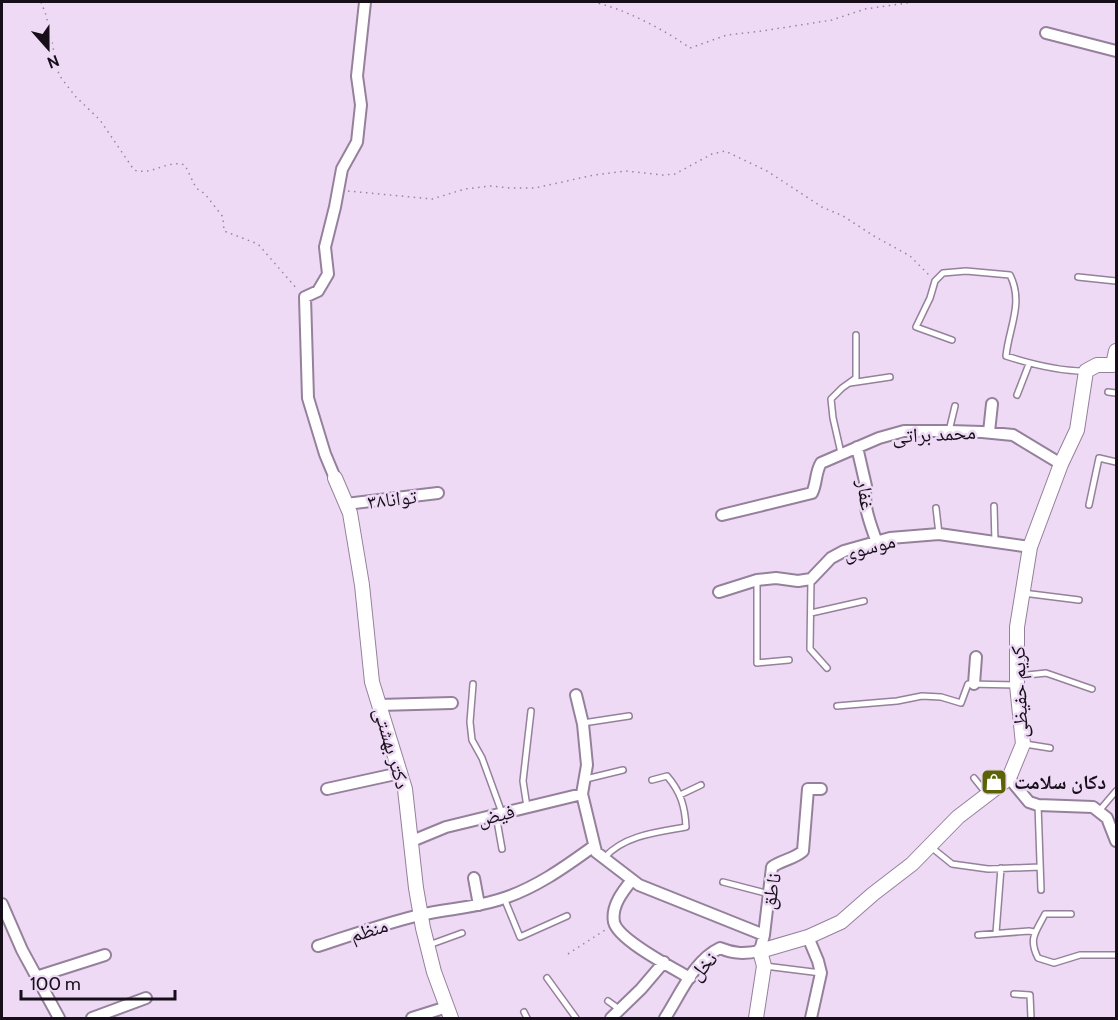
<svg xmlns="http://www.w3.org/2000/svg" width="1118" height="1020" font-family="Cabin,'Noto Naskh Arabic',sans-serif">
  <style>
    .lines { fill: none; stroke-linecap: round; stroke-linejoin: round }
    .service-casing { stroke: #95819b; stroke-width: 8 }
    .minor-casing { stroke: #95819b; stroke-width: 14 }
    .tertiary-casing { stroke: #95819b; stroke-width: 16 }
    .path { stroke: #96869b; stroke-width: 1.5; stroke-dasharray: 1.5 4.5; stroke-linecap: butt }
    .service { stroke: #fff; stroke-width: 5 }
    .minor { stroke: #fff; stroke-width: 10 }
    .tertiary { stroke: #fff; stroke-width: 14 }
    .labels { text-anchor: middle; stroke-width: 5; stroke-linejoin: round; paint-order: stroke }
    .street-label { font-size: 20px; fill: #160f19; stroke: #efdaf6 }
    .poi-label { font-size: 20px; font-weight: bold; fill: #160f19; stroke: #efdaf6; text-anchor: start }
  </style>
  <rect width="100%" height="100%" fill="#efdaf6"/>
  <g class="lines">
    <!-- service casing -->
    <g class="service-casing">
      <path id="service" d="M1078,277L1116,281
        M952,340L916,327L930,298L935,281L943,273L966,271L1010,275C1024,303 1009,327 1006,356C1031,364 1057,371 1084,371
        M850,383L890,377
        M1108,392L1116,393
        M1017,395L1029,364
        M949,431L955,406
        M841,453L833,418L831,399L842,388L856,378V335
        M1089,505L1099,458L1116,462
        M994,506L995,542
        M936,508L939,534
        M811,579L810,649L827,668
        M757,580V663L789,660
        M1023,593L1079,600
        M811,613L864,601
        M1018,676L1046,673L1092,689
        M473,684L470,722L472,740L482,758L502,813
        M837,706L897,701L922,696L941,697L961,703L968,684L1017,685
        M583,723L629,716
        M1025,744L1050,748
        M974,778L986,793
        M586,779L623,770
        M680,795L701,785
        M1038,805L1041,890
        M527,807L523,781L531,711
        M1099,811L1116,791
        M496,815L502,849
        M931,847L952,864L988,869L1040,867
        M605,857C625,835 658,832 686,827C685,807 681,792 667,776L652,780
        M723,882L769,894
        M504,898L520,937L567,916
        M1071,914H1045C1036,932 1028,938 1038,958L1054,963L1080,955H1116
        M996,933L1001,868
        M978,935L1029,931L1034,932
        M429,945L462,933
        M765,966L821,973
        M547,978L576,1018
        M1014,994L1030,995L1031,1018
        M608,1001L619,1009
        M524,1012L527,1018"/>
    </g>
    <!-- minor casing -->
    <g class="minor-casing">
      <path id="minor" d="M1046,33L1116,51
        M989,432L992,404
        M857,447L866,486C862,505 871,525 877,543
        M335,478L325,454L308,398L305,297L318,291L328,274L325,247L335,207L342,169L357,142L361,105L357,76L365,2
        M346,504L438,493
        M722,515L812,493C817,483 815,473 821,463L879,438L904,431H949L982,432L1013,435L1061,464
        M719,592L757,580L776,578L798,581L811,579L831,558L844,551L890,538L939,534L1030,547
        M974,684L976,657
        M576,695L583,724L587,765L582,794L596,852L639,885L764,935
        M379,705L452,703
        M1009,778L1029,802L1038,805L1093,807L1107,818L1116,841
        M327,789L400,773
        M412,841L446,827L582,794
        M474,878L479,905
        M632,880C623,891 611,906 614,922C618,940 673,968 690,978
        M2,904L22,950L59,1018
        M808,937L818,961L821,973L811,1018
        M318,946C352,935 386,923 420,915C446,909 472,908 498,900C533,890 565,867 594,846
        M36,977L105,955
        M92,1018L146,998
        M412,1018L447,1007
        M611,1018L641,989L664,962
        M665,1018C680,995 694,960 720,948C734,954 745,954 760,951L764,935L772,867C782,860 794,859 803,851L808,789H821"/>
    </g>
    <!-- tertiary casing -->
    <g class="tertiary-casing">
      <path id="tertiary" d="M335,478L350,513L362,585L372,682L405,789L416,888L423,928L434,972L451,1018
        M756,1018L764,966L760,951L808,937L841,922L873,894L912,864L958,817L1009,778L1023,744L1017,685V627L1030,547L1061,464L1077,430L1086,371L1097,365H1113L1116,351"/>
    </g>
    <!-- path -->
    <path class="path" d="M41,2L46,15L59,75L75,96L100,120L134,170C152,176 168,159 185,165L196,188L205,194L223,217L224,231L258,244L297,289
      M593,2C623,8 665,30 690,48L727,35L762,31L832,20L865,9L914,2
      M348,191L432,199L465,189L490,186L510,188H535L594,175L626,171L663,175L675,174L712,154L725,151L767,171L822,207L843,216L874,236L910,256L930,276
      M568,954L605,930"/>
    <!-- service -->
    <use href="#service" class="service"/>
    <!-- minor -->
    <use href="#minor" class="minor"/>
    <!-- tertiary -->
    <use href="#tertiary" class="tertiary"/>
  </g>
  <!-- icons -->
  <defs>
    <g id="shop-square" transform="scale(1.35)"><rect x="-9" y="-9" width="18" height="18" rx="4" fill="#5a6405" stroke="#efdaf6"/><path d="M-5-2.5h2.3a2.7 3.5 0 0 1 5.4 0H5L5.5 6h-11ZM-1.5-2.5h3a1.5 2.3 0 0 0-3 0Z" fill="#fff"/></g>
  </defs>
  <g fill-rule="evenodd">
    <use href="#shop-square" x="994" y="782"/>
  </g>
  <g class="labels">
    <!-- street labels -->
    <g class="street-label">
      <text transform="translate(934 434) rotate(-3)" y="7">محمد براتی</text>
      <text transform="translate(866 495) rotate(83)" y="7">غفار</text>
      <text transform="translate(392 499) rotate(-7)" y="7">توانا۳۸</text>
      <text transform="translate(869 547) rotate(-15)" y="7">موسوی</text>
      <text transform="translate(1019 692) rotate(-92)" y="7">کریم حفیظی</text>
      <text transform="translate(392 748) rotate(74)" y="7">دکتر بهشتی</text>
      <text transform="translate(496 815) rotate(-14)" y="7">فیض</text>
      <text transform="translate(771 891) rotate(-79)" y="7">ناطق</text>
      <text transform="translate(369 930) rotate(-17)" y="7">منظم</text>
      <text transform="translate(703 966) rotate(-47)" y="7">نخل</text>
    </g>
    <!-- poi labels -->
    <g class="poi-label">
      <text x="1014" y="789">دکان سلامت</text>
    </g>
  </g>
  <!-- border -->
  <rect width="1118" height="1020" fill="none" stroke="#160f19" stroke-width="6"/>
  <!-- north arrow -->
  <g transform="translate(48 48) rotate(159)" stroke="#efdaf6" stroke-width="4.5" paint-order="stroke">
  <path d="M0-4.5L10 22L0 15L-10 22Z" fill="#160f19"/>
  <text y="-9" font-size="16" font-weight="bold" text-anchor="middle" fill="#160f19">N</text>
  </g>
  <!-- scale -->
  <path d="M21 990v9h154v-9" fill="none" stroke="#160f19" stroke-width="3"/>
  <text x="30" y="990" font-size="18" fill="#160f19" stroke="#efdaf6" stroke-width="4.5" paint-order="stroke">100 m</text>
</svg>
